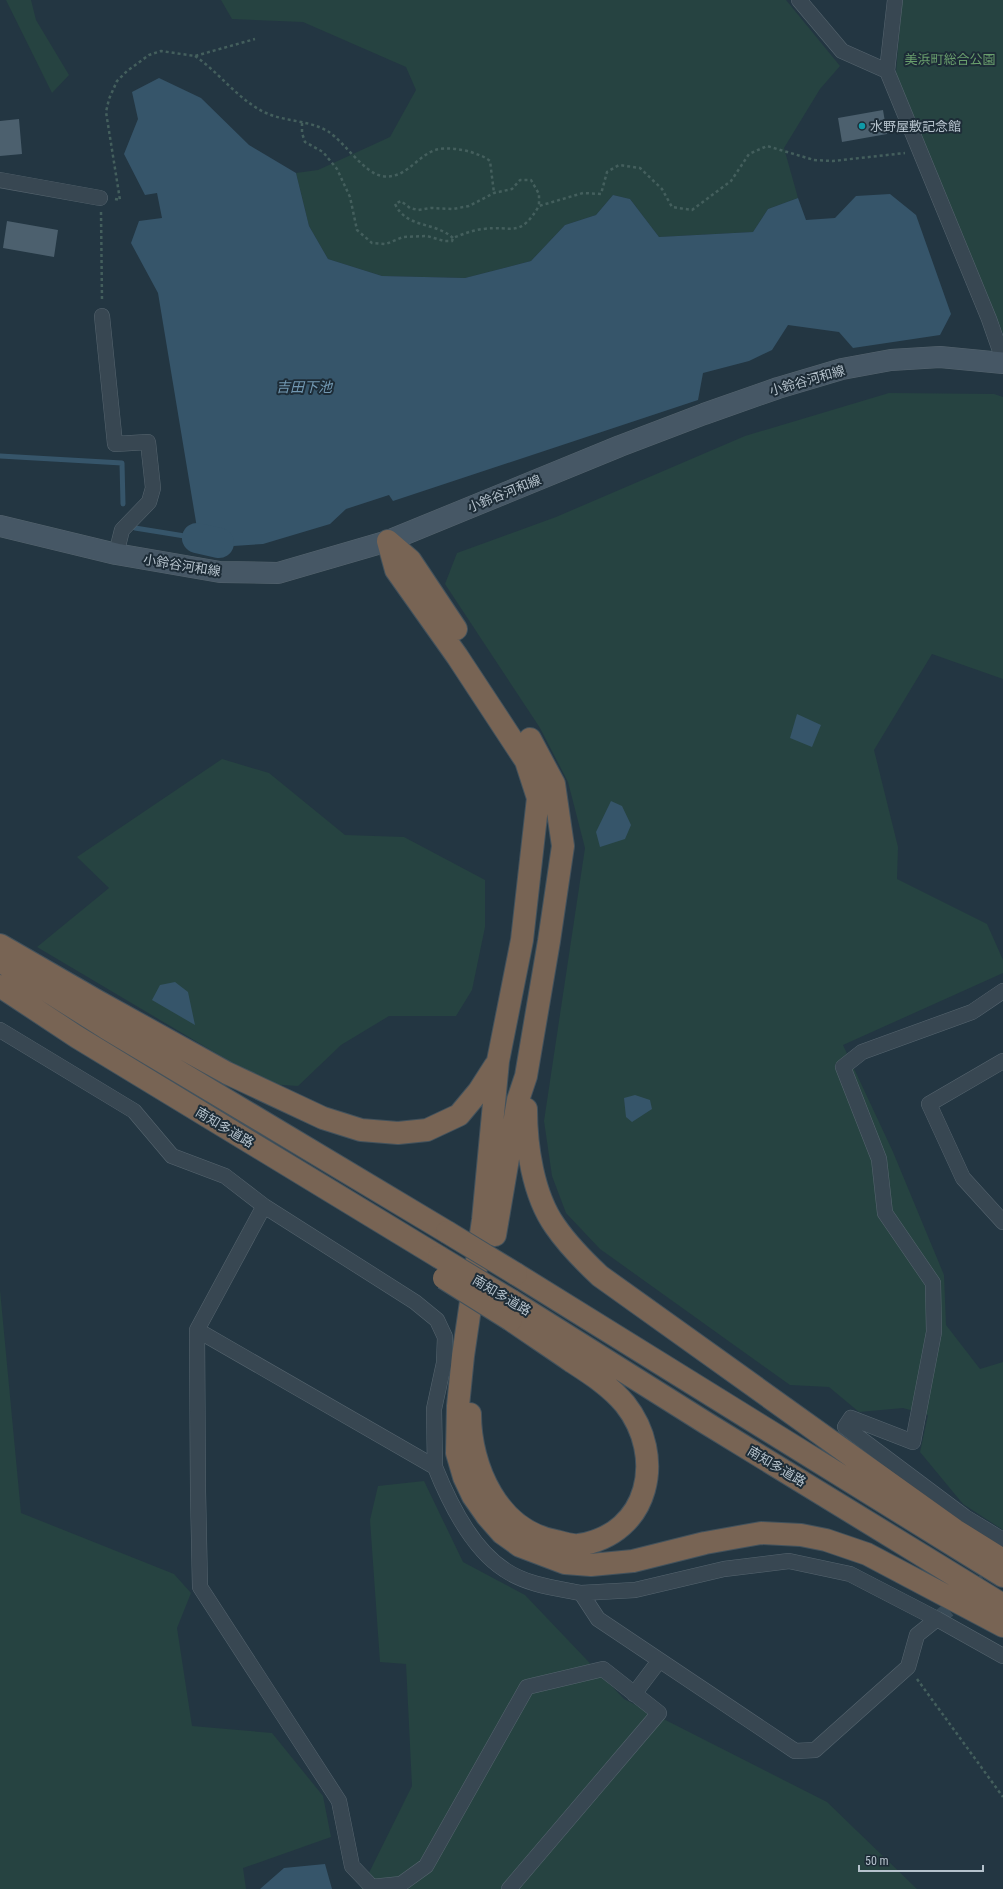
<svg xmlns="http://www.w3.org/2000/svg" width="1003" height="1889" font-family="'Roboto Condensed','Noto Sans JP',sans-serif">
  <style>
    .green { fill: #264341 }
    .water { fill: #36556a }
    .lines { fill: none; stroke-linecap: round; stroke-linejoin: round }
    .stream { stroke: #36556a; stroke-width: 5 }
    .river { stroke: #36556a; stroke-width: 30 }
    .building { fill: #4c606e }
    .minor-tunnel { stroke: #394b57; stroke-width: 15; stroke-dasharray: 15 8; stroke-linecap: butt }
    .minor-casing { stroke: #56656f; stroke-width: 16 }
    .secondary-casing { stroke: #56656f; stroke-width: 22 }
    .motorway-casing { stroke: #43525c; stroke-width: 24 }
    .path { stroke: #445f5d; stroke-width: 2.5; stroke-dasharray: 3 3; stroke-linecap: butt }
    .minor { stroke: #384752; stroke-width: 15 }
    .secondary { stroke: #465765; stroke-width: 21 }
    .motorway { stroke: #786454; stroke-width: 22 }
    .motorway-bridge-casing { stroke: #43525c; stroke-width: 24; stroke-linecap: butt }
    .motorway-bridge { stroke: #786454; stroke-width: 22 }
    .culture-dot { fill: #0f9aa8; stroke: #1d2c37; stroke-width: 1.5 }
    .labels { text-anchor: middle; stroke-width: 4; stroke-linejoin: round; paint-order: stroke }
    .park-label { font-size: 13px; fill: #6a9f6d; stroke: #1d2c37 }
    .poi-label { font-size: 13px; fill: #b5c2cc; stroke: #1d2c37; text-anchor: start }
    .street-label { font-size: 13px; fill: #b5c2cc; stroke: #1d2c37 }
    .water-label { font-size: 14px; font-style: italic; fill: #7298b2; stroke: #1d2c37 }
  </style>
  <rect width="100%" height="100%" fill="#233642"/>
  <!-- green -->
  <path class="green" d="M6,0H31L36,20L69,75L52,93Z
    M221,0H786L840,66L820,89L784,148L798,198L768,209L753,232L659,237L630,199L613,195L596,215L565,225L531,261L465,278L382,276L328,259L309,226L296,173L318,170L390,137L416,90L406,67L303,22L232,19Z
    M902,0H1003V333L896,73Z
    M889,393L994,394L1003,397V679L932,654L874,750L898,847L897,879L987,924L1003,960V973L843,1045L893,1152L944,1275L946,1325L980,1369L1003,1362V1530L963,1504L920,1452L928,1415L903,1408L859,1412L829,1387L790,1385L600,1249L566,1213L552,1176L544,1121L585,848L568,782L540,728L445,584L457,553L556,517L745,436Z
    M222,759L269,773L345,835L404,837L485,880V927L472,990L456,1016H389L341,1045L298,1086L268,1084L37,947L109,888L77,857Z
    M0,1290L21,1513L174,1574L191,1593L177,1628L192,1726L272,1733L323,1796L331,1837L243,1868L246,1889H0Z
    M424,1481L463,1562L525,1595L624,1699L827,1802L917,1889H361L412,1786L406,1664L380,1662L370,1520L378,1486Z"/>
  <!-- water -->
  <path class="water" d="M159,78L201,98L249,145L296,173L309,226L328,259L382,276L465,278L531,261L565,225L596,215L613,195L630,199L659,237L753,232L768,209L798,198L806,220L835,218L856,196L890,194L916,215L951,314L940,335L853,348L839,332L788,325L772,350L749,361L703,373L698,400L393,501L389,495L346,509L330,524L263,544L218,547L220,537L197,528L158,293L131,243L139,221L162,218L157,193L145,195L124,154L138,119L132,92Z
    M797,714L821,725L812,747L790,738Z
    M611,801L622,806L631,825L625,839L600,847L596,832Z
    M175,982L188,992L195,1025L152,1000L160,985Z
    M635,1095L650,1100L652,1109L632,1122L626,1117L624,1098Z
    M325,1864L332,1889H260L284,1868Z"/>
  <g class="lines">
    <!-- stream -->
    <path class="stream" d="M0,456L122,463L123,504
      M135,528L197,538"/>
    <!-- river -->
    <path class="river" d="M197,538L219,543"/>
  </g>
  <!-- building -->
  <path class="building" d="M883,110L887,134L842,142L838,118Z
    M19,119L22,154L0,156V121Z
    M7,221L58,230L54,257L3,248Z"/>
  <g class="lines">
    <!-- minor-tunnel -->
    <path class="minor-tunnel" d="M937,1619L1003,1567"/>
    <!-- minor casing -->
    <g class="minor-casing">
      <path id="minor" d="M799,0L842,51L887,71
        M895,0L887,71L989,319L1003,359
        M0,180L100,198
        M102,316L115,444L148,442L153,488L149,502L122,530L116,554
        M1003,991L972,1012L862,1052L843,1067L879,1159L885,1213L933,1283L934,1332L913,1442L851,1418L845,1427L965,1517L1003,1540
        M0,1030L134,1111L172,1156L225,1176L264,1206L197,1330L198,1491L200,1587L339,1801L352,1866L372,1887L401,1884L426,1866L527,1687L603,1669L659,1713L509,1889
        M1003,1061L929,1104L963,1178L1003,1222
        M264,1206L415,1302L437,1320L445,1337L444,1363L434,1409L435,1467
        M197,1330L435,1467C449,1502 472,1549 505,1570C527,1585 556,1588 581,1593L598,1619L795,1751L815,1750L908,1667L917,1635L937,1619
        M581,1593L635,1590L724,1569L789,1561L850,1574L937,1619L1003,1656
        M634,1694L659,1661"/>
    </g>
    <!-- secondary casing -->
    <g class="secondary-casing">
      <path id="secondary" d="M0,526L116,554L220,572L278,573L388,541L620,446L704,414L778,388L842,369L891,360L940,357L1003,363"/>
    </g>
    <!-- motorway casing -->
    <g class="motorway-casing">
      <path id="motorway" d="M388,541L396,570L457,656L526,761L538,798L522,940L498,1061L483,1220L463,1356L458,1406L457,1453L464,1477L473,1496L487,1516L502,1533L520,1546L565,1563L591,1565L633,1561L705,1543L761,1533L801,1535L826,1540L867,1554L1003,1626
        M388,541L410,560L456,629
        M0,945L97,1001L227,1073L323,1118L361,1130L398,1133L427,1130L459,1115L479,1091L495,1066
        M0,961L106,1028L447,1232
        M0,986L77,1037L439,1257
        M526,1109C526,1146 533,1195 555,1226C568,1245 584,1261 600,1276L955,1530L1003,1560
        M495,1235L518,1100L526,1076L549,941L563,846L554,784L530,739
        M516,1274L1003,1576
        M512,1301L706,1423L1003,1605
        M470,1414C470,1467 498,1531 556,1541C563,1543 572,1546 579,1545C650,1534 666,1456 625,1404C610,1386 591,1374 571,1361C551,1347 531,1334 511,1320"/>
    </g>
    <!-- path -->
    <path class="path" d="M195,56C220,73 238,100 266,113C286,122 310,120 329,132C345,143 364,173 382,176C405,180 416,157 435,150C446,147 460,149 471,152C478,155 484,156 490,161L494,193
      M302,123V133L305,142L323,152L337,169L350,197L357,230L372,243L386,244L403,237L427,236L444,241H452L453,238C463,234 473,230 483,229C513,225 519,239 539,206L583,193L601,194L607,172L619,165L640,168L662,189L672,207L692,210L731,181L749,154L767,146L814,160L833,161L905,153
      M115,199L120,200L106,112L109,99L117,81L127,71L149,55L161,51L195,56L255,39
      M101,212L102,301
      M453,238C434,221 407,229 395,204L401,201L410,208L418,210L431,208L453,209L469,206L494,193L512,189L520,180H531L539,194V206
      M917,1679L1003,1797"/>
    <!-- minor -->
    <use href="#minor" class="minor"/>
    <!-- secondary -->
    <use href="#secondary" class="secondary"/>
    <!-- motorway -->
    <use href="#motorway" class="motorway"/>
    <!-- motorway-bridge casing -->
    <g class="motorway-bridge-casing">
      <path id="motorway-bridge" d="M447,1232L516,1274
        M439,1257L512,1301
        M444,1278L511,1320"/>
    </g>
    <!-- motorway-bridge -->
    <use href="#motorway-bridge" class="motorway-bridge"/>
  </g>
  <!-- markers -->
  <circle class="culture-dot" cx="862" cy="126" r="4"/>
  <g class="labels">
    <!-- park labels -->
    <g class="park-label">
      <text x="950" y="64">美浜町総合公園</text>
    </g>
    <!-- poi labels -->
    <g class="poi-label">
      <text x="870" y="131">水野屋敷記念館</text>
    </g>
    <!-- street labels -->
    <g class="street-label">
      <text transform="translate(807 380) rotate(-16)" y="5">小鈴谷河和線</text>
      <text transform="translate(504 493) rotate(-22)" y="5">小鈴谷河和線</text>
      <text transform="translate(182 565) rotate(9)" y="5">小鈴谷河和線</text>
      <text transform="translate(225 1127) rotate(31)" y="5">南知多道路</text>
      <text transform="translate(502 1295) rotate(31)" y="5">南知多道路</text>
      <text transform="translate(777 1466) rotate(31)" y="5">南知多道路</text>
    </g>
    <!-- water labels -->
    <g class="water-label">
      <text x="304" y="392">吉田下池</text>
    </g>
  </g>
  <!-- scale -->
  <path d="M859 1865v6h124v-6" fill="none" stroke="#b5c2cc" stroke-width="2"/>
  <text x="865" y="1865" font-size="12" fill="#b5c2cc" stroke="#1d2c37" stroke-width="3" paint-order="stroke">50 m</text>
</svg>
